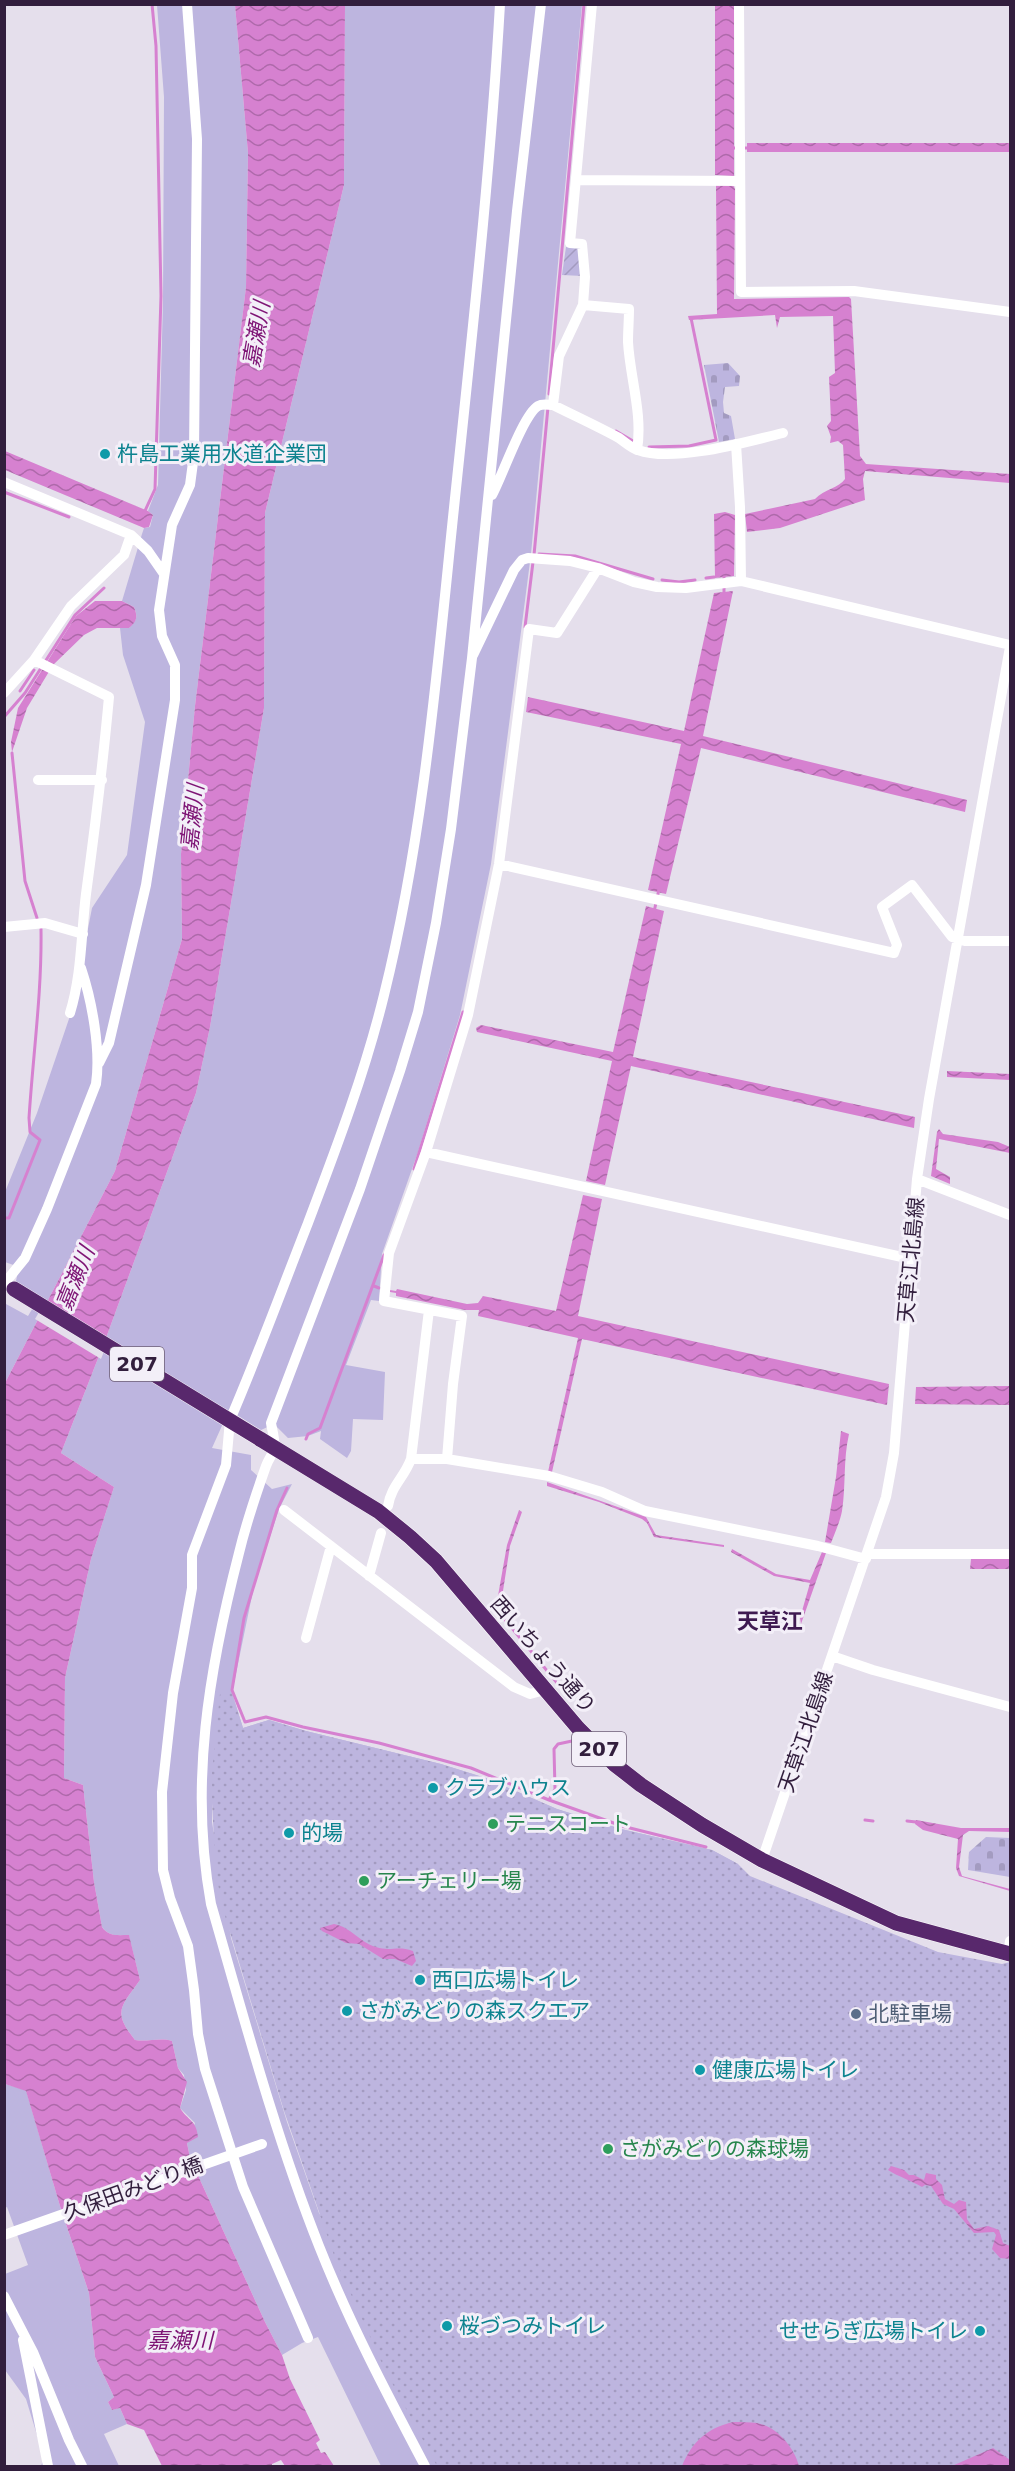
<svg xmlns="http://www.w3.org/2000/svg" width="1015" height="2471" font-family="'DejaVu Sans','Noto Sans JP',sans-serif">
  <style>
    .grass { fill: #bdb5df }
    .cemetery { fill: url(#cemetery-stones) }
    .park { fill: url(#park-dots) }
    .garden { fill: url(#garden-furrows) }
    .water { fill: url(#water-waves) }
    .pier { fill: #e5dfec }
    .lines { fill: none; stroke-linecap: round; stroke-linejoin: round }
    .stream { stroke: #d681d0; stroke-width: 3 }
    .highway-casing { stroke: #fff; stroke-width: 16 }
    .minor { stroke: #fff; stroke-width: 10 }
    .highway { stroke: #58286c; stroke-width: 15 }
    .highway-bridge-casing { stroke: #fff; stroke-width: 16; stroke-linecap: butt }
    .minor-bridge { stroke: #fff; stroke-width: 10 }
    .highway-bridge { stroke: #58286c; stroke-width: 15 }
    .culture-dot { fill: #0f9aa8; stroke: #f3eff8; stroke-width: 2 }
    .leisure-dot { fill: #2e9e5b; stroke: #f3eff8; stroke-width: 2 }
    .service-dot { fill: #5c6f8a; stroke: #f3eff8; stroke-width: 2 }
    .labels { text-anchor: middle; stroke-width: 6; stroke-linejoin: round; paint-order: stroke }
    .shield { fill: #f3eff8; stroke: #6c5d75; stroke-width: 1.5 }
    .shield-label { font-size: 20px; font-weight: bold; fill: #321e3d }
    .culture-label { font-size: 21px; fill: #0d838f; stroke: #f3eff8; text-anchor: start }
    .street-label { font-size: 21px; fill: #321e3d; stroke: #f3eff8 }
    .leisure-label { font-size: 21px; fill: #27864d; stroke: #f3eff8; text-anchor: start }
    .service-label { font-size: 21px; fill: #4e5e75; stroke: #f3eff8; text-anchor: start }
    .water-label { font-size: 22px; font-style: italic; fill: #7e1475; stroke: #f3eff8 }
    .neighbourhood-label { font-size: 22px; font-weight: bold; fill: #3e1951; stroke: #f3eff8 }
  </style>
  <defs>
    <pattern id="cemetery-stones" width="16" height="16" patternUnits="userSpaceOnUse" patternTransform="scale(1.5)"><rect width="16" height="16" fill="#bdb5df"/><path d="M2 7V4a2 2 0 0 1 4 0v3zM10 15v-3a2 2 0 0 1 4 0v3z" fill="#a39bc0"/></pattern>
    <pattern id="park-dots" width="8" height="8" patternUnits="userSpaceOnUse" patternTransform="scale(1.5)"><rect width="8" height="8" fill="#bdb5df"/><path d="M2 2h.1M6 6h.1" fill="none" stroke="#a39bc0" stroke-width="1.8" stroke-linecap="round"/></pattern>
    <pattern id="garden-furrows" width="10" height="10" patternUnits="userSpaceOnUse" patternTransform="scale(1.5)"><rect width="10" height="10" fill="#bdb5df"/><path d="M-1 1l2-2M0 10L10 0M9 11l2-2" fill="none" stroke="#a39bc0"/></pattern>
    <pattern id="water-waves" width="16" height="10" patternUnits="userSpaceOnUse" patternTransform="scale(1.5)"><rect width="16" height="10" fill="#d681d0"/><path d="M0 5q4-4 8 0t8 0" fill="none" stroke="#ae69aa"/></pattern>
  </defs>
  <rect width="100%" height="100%" fill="#e5dfec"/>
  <!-- grass -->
  <path class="grass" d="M157,5H235L248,153L246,287L195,706L181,854L182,939L115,1171L5,1383V1308L6,1304L28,1316L40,1296L16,1281L19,1267L5,1262V1192L37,1113L72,1010L92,908L127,855L145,722L123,655L120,628H129C137,620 138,617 134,607L122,601L142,534L144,528L150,527L153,515L148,511L158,485L163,301L164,97Z
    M345,5H582L531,554L491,864L460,1015L418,1152L382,1254L379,1301L371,1300L346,1365L385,1372L383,1420L353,1419L351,1451L347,1458L320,1439L321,1431L308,1436L288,1438L274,1424L261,1430L229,1410L212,1448L251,1455V1470L272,1489L292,1484L279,1509L254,1586L232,1693L243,1728L269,1720L306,1731L441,1764L485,1778L557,1809L621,1829L712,1850L738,1864L212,1791V1822L231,1938L287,2122L319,2213L484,2466H381L318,2337L302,2343L282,2355L265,2322L190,2158L187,2143L195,2123L180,2108L186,2090L184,2075L178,2068L172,2041C161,2037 148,2042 135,2040C112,2011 121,2007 140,1980L129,1936C118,1935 109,1937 102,1927L94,1882L83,1785L64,1778L65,1678L91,1559L114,1487L61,1453L106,1338L196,1093L210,1027L264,708L265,513L344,185Z
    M5,2084L26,2090L60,2206L89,2293L95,2357L114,2397L108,2402L112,2410L120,2408L127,2424L104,2434L119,2466H41L44,2458L26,2399L5,2370V2274L28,2265L7,2207L5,2208Z"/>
  <!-- cemetery -->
  <path class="cemetery" d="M728,363L740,376L739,386L725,387L723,402L724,413L731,416L735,439L719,442L704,365Z
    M986,1837L1010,1838V1877L968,1870L969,1852Z"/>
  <!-- park -->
  <path class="park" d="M232,1693L243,1728L269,1720L306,1731L441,1764L486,1778L557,1809L621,1829L712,1850L738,1864L750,1876L938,1952L1002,1964L1010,1962V2466H437L385,2370L336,2261L284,2111L225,1916L216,1875L212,1803V1772L220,1694Z"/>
  <!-- garden -->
  <path class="garden" d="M566,247L580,248L582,276L562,275Z"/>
  <!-- water -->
  <path class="water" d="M235,5H345L344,185L265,513L264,708L210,1027L196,1093L106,1338L61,1453L114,1487L91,1559L65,1678L64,1778L83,1785L94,1882L102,1927C109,1937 118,1935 129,1935L140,1980C121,2007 112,2011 135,2040C148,2042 161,2037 172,2041L178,2068L187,2082L180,2108C188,2121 196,2119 198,2137L187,2143L190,2158L265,2322L282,2355L290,2379L320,2440L316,2443L321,2453L325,2452L334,2466H285L281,2460L272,2464V2466H162L144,2430L127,2424L120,2408L112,2410L108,2402L114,2397L95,2357L89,2293L60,2206L26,2091L5,2084V1383L115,1171L182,939L181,854L195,706L246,287L248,153Z
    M715,5H734V176L715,175Z
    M747,143H1010V152H747Z
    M716,185H733L735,189L734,299L849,297L851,299L860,456L866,464L1010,474V483L865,471L863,479L865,500L780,528L747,532L745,514L815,499C824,489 839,488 845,479L843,445L838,441L830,443L831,437L827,426L831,421L829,377L835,373L833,316L780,317L777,328L775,315L689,320L688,316L717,314Z
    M5,451L148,511L153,515L149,527L144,528L5,470Z
    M725,512L735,515L734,576L715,578L714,514Z
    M733,591L703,736L967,800L965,812L701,748L666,894L648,890L681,744L526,712L528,697L684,731L714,593Z
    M95,601H122L134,607C138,617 137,621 129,628H97L84,635L53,665L27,708L12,752L11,742L18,708L76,616Z
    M646,906L664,911L633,1057L915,1117L914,1128L631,1066L605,1185L586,1181L612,1061L477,1032L476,1028L481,1025L613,1052Z
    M947,1071L1010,1074V1080L947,1077Z
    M939,1129L943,1134L998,1142L1010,1147V1153L939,1139L936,1169L950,1177V1184L931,1176L937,1132Z
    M583,1195L602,1199L578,1316L889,1384L887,1405L582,1339L552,1472H548L578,1338L478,1316L479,1310H465L396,1296V1293L390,1292V1290L396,1291L397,1289L467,1304L478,1303L483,1296L556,1311Z
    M1010,1386V1405L915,1404L916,1387Z
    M841,1431L849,1434C843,1460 846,1485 842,1511C840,1522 835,1532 831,1543L825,1542L836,1477Z
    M547,1482L646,1517L656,1535L724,1545V1547L654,1537L647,1523L642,1519L599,1502L547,1486Z
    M519,1510L522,1512L510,1546L500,1610L558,1682L556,1684L500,1616L496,1607L507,1545Z
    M732,1549L776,1574L810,1580L822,1552L826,1553L801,1624L800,1618L810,1583L774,1576L731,1552Z
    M971,1559H1010V1569H970Z
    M916,1820L961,1828H1010V1832L969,1831L963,1835L959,1867L962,1876L1010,1889V1891L959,1876L956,1868L958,1839L923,1830L915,1824Z
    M334,1924C351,1927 359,1942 376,1947C391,1952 397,1945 413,1951L416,1961L412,1966L395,1959H383L359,1944L346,1943L322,1931L320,1928Z
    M891,2166L904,2170L909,2175H914L924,2180L926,2173L936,2175V2179L942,2185L945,2199L954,2204L959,2200L966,2202L967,2219L974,2229L988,2226L999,2230L1003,2243L1010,2246V2259L1000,2258L992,2249L996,2235L994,2232L974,2233L954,2209L943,2204L931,2186L925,2185L922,2187C910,2180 899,2177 888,2170Z
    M733,2422C741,2422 750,2422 757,2423C777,2427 794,2447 799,2466H682C692,2442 707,2428 733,2422Z
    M993,2448L1010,2460V2466H952Z"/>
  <!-- pier -->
  <path class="pier" d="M46,1300L109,1339L101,1359L35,1319Z"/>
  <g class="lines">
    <!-- stream -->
    <path class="stream" d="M734,148H747
      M549,394L584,4
      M616,431L633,441
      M649,447L689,446L716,440L691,318H693
      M4,492L69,517
      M144,513L155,489L161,296L156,46L152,4
      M539,554L575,556L653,579
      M534,555L548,407
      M706,578L714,577
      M662,580L679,582L695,580
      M724,596V577
      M525,627L533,562
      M20,691L34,670
      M4,717L25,693L75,615L104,588
      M12,753L25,881L37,918
      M654,912L659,889
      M414,1169L463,1012
      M4,1218H9L40,1140L30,1132L29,1118C33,1055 42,992 41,929
      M374,1286L379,1288
      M306,1439L308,1434L320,1428L384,1255
      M287,1488L277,1510L244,1618L232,1690L245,1722L266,1717L303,1727L379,1743L471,1768L549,1800L622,1826L706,1847
      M549,1800L555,1789L554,1749L558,1744L572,1741
      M865,1820L873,1821
      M907,1821L916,1822"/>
    <!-- highway casing -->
    <g class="highway-casing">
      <path id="highway" d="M260,1439L378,1511L410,1537L436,1561L578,1728L614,1764L641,1785L702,1825L762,1860L896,1923L1010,1954"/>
    </g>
    <!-- minor -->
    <path class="minor" d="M592,4L570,243L582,244L585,277L583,305L629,309C629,320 628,331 628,342C630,378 643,414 637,450
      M739,4L741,292L854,291L1010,312
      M576,180L739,181
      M553,405L559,356L583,305
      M736,444L740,507L741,581
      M4,482L131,535L124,555L71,606L34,660L4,693
      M492,495C502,477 523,415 538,406C543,403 548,405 553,405C575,416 597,426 619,438C625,442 631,448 638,450C673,463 746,442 783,433
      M131,535L148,551L164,574
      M473,655L514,570L522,560L528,558L570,561L598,568L634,582L657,587L686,588L741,581L1010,645
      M34,660L109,697C103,763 95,828 86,894C81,934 82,974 70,1013
      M38,780H102
      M499,864L894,953L897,945L882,907L912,885L952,937L965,941H1010
      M4,927L45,923L83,934
      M99,1063L109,1043L146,885L175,700V665L162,636L159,610L172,525L190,485L194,455L197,139L187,4
      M426,1152L911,1259
      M917,1179L1010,1215
      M4,1284L25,1258L47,1209L96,1084C101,1050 92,1001 81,968
      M411,1459L429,1310
      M447,1459L453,1384L462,1316L384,1301L389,1253L426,1152L468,1015L499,864L529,629L557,633L598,568
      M388,1506C391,1486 404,1478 411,1459H447L549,1476L602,1492L645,1511L818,1546L866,1559
      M284,1510L514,1687L530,1694L545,1690
      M868,1554H1010
      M369,1576L381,1533
      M306,1638L331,1546
      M832,1656L873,1670L1010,1707
      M762,1860L886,1497L894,1453L917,1179L929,1099L1010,647
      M1008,1954L1010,1941
      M4,2296L33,2352L69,2440L82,2466
      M308,2338L243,2187L205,2069L198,2034L194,1990L188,1946L170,1898L163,1870L162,1792L173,1693L192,1588V1555L226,1465L230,1420C258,1355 282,1289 308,1223C336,1149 365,1073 384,995C422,842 436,683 452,527C470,353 490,179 500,4
      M23,2340L48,2466
      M425,2466C387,2394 349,2322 319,2246C275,2135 244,2018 211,1904C189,1784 209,1669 239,1553C246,1524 256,1494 266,1466C268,1460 272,1455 274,1450C276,1442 272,1430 271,1423L360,1189L400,1071L418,1012L436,923L451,829L472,658L517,211L541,4"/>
    <!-- highway -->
    <use href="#highway" class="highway"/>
    <!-- highway-bridge casing -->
    <g class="highway-bridge-casing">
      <path id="highway-bridge" d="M14,1289L260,1439"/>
    </g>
    <!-- minor-bridge -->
    <path class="minor-bridge" d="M4,2235L262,2144"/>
    <!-- highway-bridge -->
    <use href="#highway-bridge" class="highway-bridge"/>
  </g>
  <!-- markers -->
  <g class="culture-dot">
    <circle cx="105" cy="454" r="6"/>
    <circle cx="433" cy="1788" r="6"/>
    <circle cx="289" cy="1833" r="6"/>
    <circle cx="420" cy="1980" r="6"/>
    <circle cx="347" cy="2011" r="6"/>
    <circle cx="700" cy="2070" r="6"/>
    <circle cx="447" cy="2326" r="6"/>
    <circle cx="980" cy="2331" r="6"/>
  </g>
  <g class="leisure-dot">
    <circle cx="493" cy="1824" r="6"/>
    <circle cx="364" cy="1881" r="6"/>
    <circle cx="608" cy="2149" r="6"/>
  </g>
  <circle class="service-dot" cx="856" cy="2014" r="6"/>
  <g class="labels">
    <!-- shield labels -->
    <g class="shield">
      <rect x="110" y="1347" width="54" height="34" rx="4.5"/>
      <rect x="572" y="1732" width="54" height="34" rx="4.5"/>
    </g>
    <g class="shield-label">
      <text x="137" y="1371">207</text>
      <text x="599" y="1756">207</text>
    </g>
    <!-- culture labels -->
    <g class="culture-label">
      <text x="117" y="461">杵島工業用水道企業団</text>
      <text x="445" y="1795">クラブハウス</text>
      <text x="301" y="1840">的場</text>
      <text x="432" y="1987">西口広場トイレ</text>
      <text x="359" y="2018">さがみどりの森スクエア</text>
      <text x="712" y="2077">健康広場トイレ</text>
      <text x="459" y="2333">桜づつみトイレ</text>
      <text x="968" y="2338" text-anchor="end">せせらぎ広場トイレ</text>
    </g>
    <!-- street labels -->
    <g class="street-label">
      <text transform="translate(911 1260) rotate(-85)" y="7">天草江北島線</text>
      <text transform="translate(543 1655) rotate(49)" y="7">西いちょう通り</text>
      <text transform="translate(806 1732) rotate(-71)" y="7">天草江北島線</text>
      <text transform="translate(133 2189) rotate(-20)" y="7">久保田みどり橋</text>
    </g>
    <!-- leisure labels -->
    <g class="leisure-label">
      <text x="505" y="1831">テニスコート</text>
      <text x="376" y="1888">アーチェリー場</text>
      <text x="620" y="2156">さがみどりの森球場</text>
    </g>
    <!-- service labels -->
    <g class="service-label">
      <text x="868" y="2021">北駐車場</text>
    </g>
    <!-- water labels -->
    <g class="water-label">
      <text transform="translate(256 334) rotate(-80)" y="8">嘉瀬川</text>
      <text transform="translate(192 817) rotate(-84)" y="8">嘉瀬川</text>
      <text transform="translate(75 1278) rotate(-68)" y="8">嘉瀬川</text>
      <text x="180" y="2348">嘉瀬川</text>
    </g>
    <!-- neighbourhood labels -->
    <g class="neighbourhood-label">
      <text x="770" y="1629">天草江</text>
    </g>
  </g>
  <!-- border -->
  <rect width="1015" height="2471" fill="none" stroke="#321e3d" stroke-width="12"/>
</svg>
